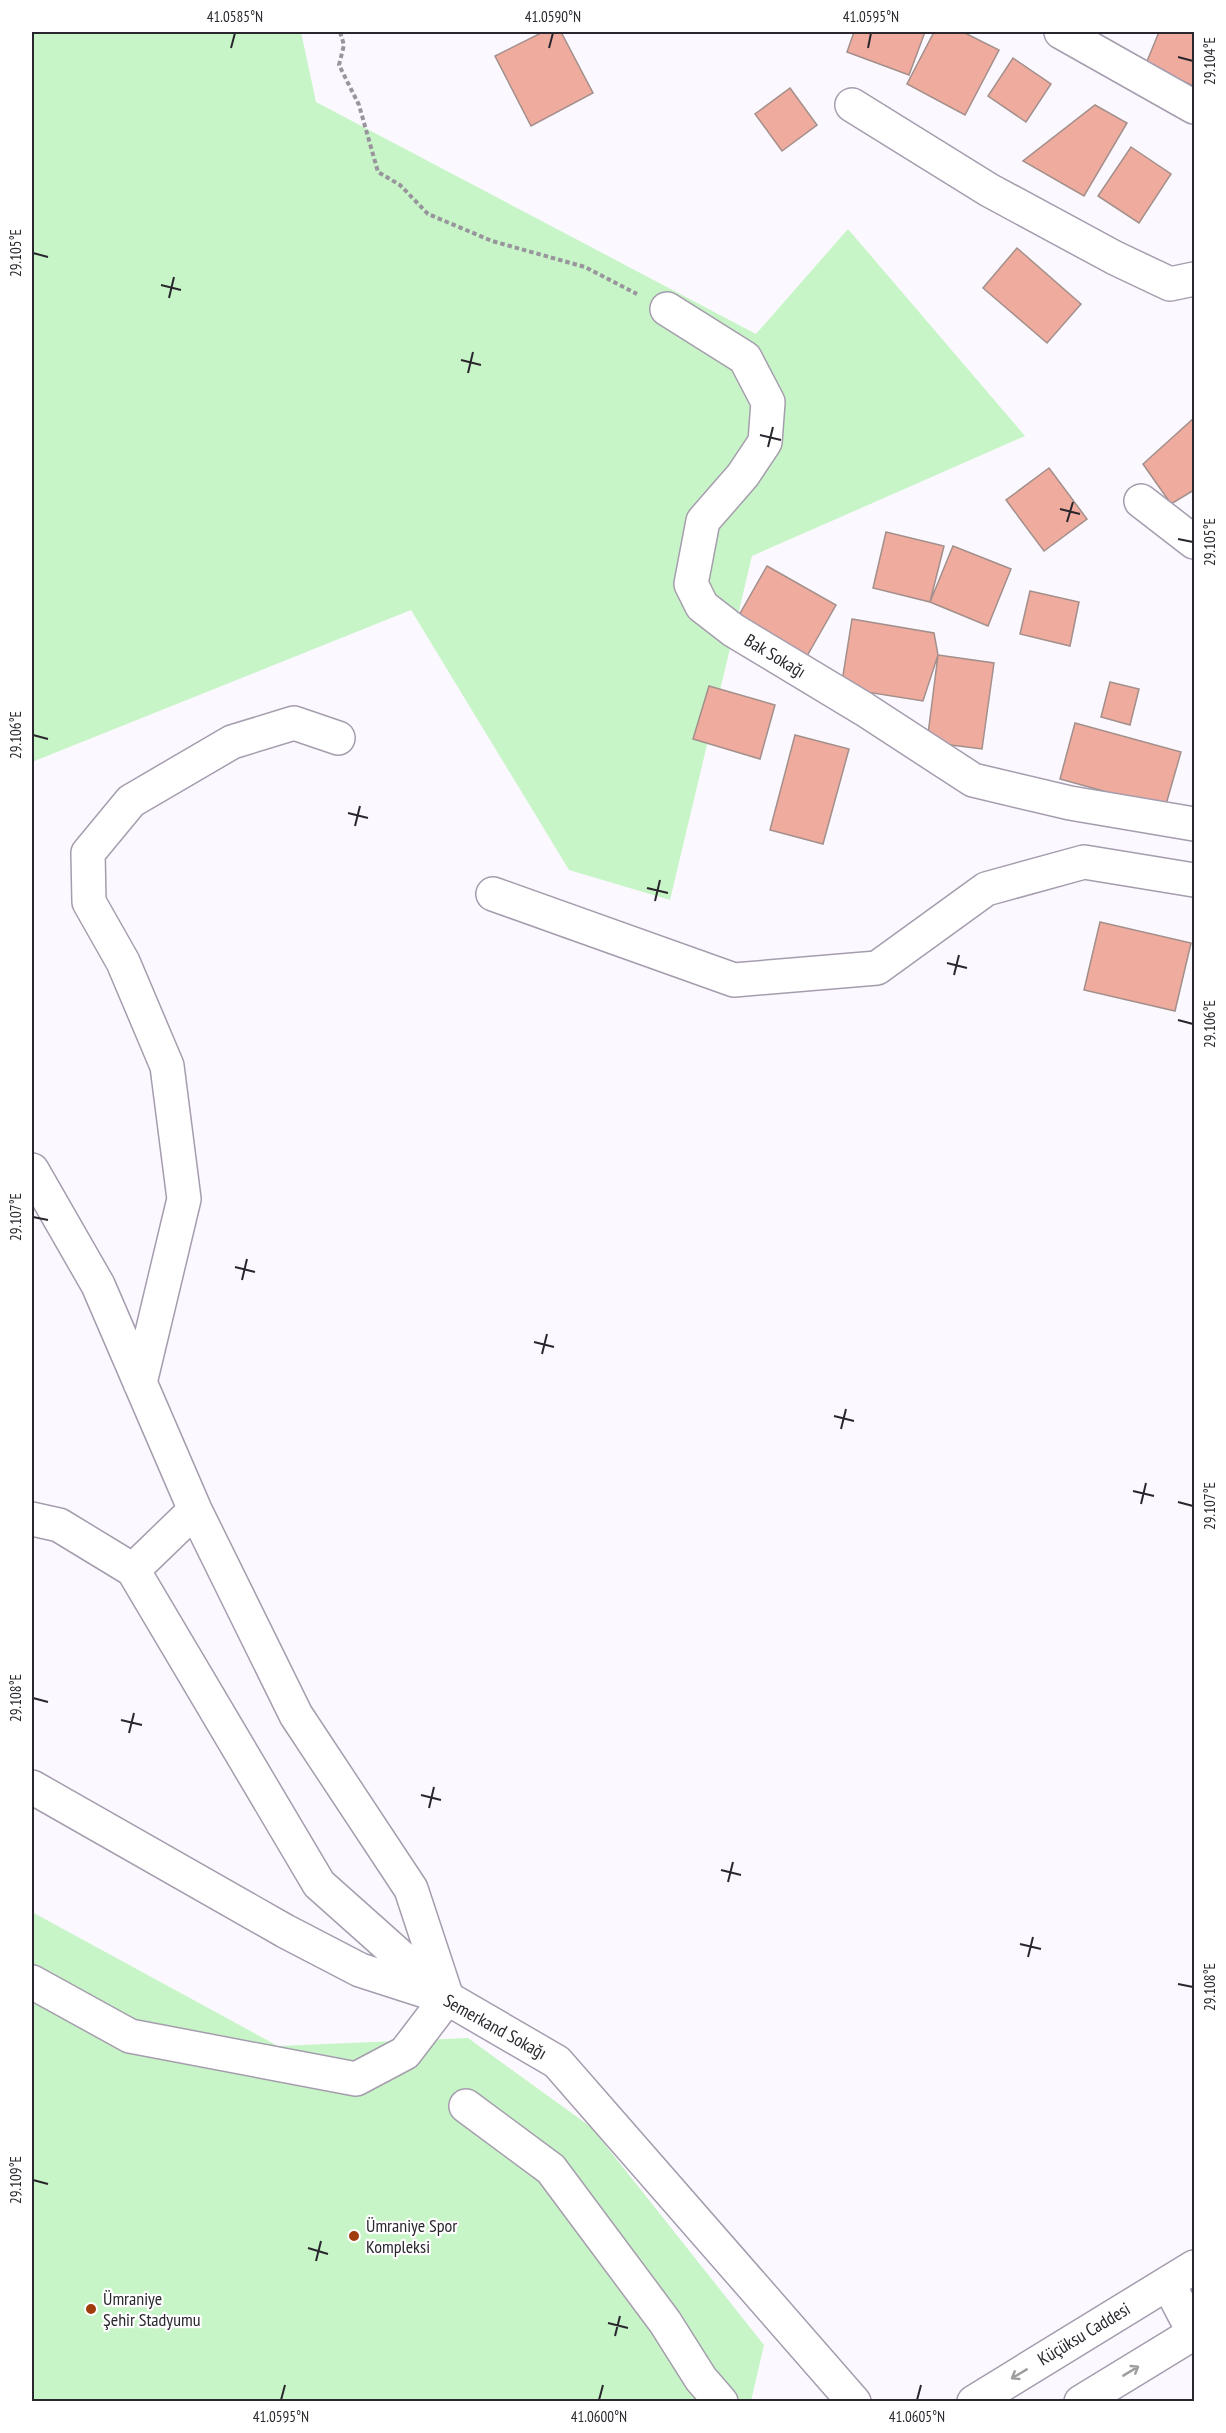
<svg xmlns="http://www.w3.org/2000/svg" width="1226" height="2433" font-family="'PT Sans Narrow',sans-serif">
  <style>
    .green { fill: #c8f5c7 }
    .building { fill: #efab9d; stroke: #a38f8b; stroke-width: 1.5 }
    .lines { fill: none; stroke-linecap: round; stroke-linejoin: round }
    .minor-casing { stroke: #a59dae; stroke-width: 36 }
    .major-casing { stroke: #a59dae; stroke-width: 36 }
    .path { stroke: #98959c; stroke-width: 4; stroke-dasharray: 4.5 3; stroke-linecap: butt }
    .minor { stroke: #fff; stroke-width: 33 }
    .major { stroke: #fff; stroke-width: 33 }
    .oneway { stroke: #9f9da0 }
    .ticks { fill: none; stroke: #29262d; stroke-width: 2 }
    .poi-dot { fill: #a13c0d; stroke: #fff; stroke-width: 2 }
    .labels { text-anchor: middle; stroke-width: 4.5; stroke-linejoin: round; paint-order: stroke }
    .street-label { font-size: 18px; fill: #29262d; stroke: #fff }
    .poi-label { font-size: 18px; fill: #29262d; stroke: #fff; text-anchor: start }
    .neatline { fill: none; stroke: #29262d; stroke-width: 2 }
    .ticks-label { font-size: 15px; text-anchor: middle; fill: #29262d }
  </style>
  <rect width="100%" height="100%" fill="#fbf8ff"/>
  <!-- green -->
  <path class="green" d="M32,32H301L316,102L756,334L848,229L1025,436L752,556L670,900L569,870L411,610L32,762Z
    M32,1912L278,2046L468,2038L591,2127L764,2345L751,2401H32Z"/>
  <!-- building -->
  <path class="building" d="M543,32H561L593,93L531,126L495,56Z
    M854,32H925L909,75L847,52Z
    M934,32H963L999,50L965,115L907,84Z
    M1159,32H1194V86L1145,66Z
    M1013,58L1051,84L1026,122L988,96Z
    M790,88L817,125L782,151L755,114Z
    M1095,105L1127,123L1084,196L1023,161Z
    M1131,147L1171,174L1139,223L1098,196Z
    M1017,248L1081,304L1047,343L983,288Z
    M1194,418V490L1171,504L1143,464Z
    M1049,468L1087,519L1044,551L1006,500Z
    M886,532L944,546L930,602L873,588Z
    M953,546L1011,569L988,626L930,602Z
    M767,566L836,605L807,656L738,617Z
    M1030,591L1079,602L1070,646L1020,634Z
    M852,619L934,633L938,655L923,701L841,688Z
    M938,655L994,663L982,749L927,742Z
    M1110,682L1139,689L1130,725L1101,717Z
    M709,686L775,705L760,759L693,739Z
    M1075,723L1181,752L1165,808L1060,779Z
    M795,735L849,749L823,844L770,830Z
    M1100,922L1191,943L1175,1011L1084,990Z"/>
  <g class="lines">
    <!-- minor casing -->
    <g class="minor-casing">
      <path id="minor" d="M1061,32L1194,107
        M852,105L989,190L1115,258L1170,284L1194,279
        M667,309L745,358L768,402L765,442L743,475L703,521L691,584L702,606L733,630L864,709L973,780L1070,803L1194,824
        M1141,501L1194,542
        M493,894L734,980L877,968L986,889L1084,862L1194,880
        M32,1170L98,1285L195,1510L296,1715L411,1889L447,1998
        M140,1383L184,1199L167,1066L123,962L89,902L88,853L131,801L232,742L294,723L338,738
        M32,1519L59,1525L133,1570L319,1884L439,1991
        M133,1570L195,1510
        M32,1787L285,1931L360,1970L447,1998L557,2062L854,2402
        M32,1982L130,2036L356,2079L405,2053L447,1998
        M466,2106L551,2169L665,2322L701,2379L721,2402"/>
    </g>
    <!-- major casing -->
    <g class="major-casing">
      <path id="major" d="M974,2402L1194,2267
        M1081,2402L1194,2333L1168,2283"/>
    </g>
    <!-- path -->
    <path class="path" d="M340,32L344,45L339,65L359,105L378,172L400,185L428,214L492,241L585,267L637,294"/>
    <!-- minor -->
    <use href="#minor" class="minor"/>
    <!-- major -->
    <use href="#major" class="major"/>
  </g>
  <!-- one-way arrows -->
  <defs><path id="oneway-shaft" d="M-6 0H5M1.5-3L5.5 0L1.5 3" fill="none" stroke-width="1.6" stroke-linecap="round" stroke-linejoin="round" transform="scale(1.5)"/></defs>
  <g class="oneway">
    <use href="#oneway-shaft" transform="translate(1131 2371) rotate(-31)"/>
    <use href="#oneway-shaft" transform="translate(1019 2374) rotate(149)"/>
  </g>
  <!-- ticks -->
  <path class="ticks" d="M231,48L235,33M549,48L553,33M868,48L871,33M1178,57L1193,61M33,253L48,257M161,285L181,290M169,298L174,277M461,360L481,365M468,373L473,352M760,435L781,440M768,447L773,427M1060,509L1080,514M1067,522L1073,502M1178,539L1193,542M33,735L48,739M348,813L368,818M355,826L360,806M647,888L668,893M655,901L660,880M947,963L967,968M954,975L959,955M1178,1020L1193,1024M33,1217L48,1220M235,1267L255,1272M242,1280L247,1259M534,1342L554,1347M542,1354L547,1334M834,1416L854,1421M841,1429L846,1409M1133,1491L1154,1496M1178,1502L1193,1506M1141,1504L1146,1483M33,1698L48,1702M121,1720L142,1725M129,1733L134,1713M421,1795L441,1800M429,1808L434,1787M721,1870L741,1875M728,1882L733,1862M1020,1944L1041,1949M1028,1957L1033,1937M1178,1984L1193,1987M33,2180L48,2184M308,2248L328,2254M316,2261L321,2241M608,2323L628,2328M615,2336L620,2316M281,2400L285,2385M599,2400L603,2385M917,2400L921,2385"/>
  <!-- markers -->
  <g class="poi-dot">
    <circle cx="354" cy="2236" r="6"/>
    <circle cx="91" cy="2309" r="6"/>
  </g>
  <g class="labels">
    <!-- street labels -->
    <g class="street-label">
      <text transform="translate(775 656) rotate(31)" y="6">Bak Sokağı</text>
      <text transform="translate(495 2027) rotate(29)" y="6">Semerkand Sokağı</text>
      <text transform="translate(1084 2334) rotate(-31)" y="6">Küçüksu Caddesi</text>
    </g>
    <!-- poi labels -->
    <g class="poi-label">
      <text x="366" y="2232">Ümraniye Spor<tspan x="366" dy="21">Kompleksi</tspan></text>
      <text x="103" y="2305">Ümraniye<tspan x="103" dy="21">Şehir Stadyumu</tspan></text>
    </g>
  </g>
  <!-- border -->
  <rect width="1226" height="2433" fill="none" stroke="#ffffff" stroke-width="66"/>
  <rect x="33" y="33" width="1160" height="2367" class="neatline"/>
  <g class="ticks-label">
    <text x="235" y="22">41.0585°N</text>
    <text x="553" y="22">41.0590°N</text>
    <text x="871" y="22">41.0595°N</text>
    <text transform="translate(1210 61) rotate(-90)" y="5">29.104°E</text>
    <text transform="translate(16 253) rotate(-90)" y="5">29.105°E</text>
    <text transform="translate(1210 542) rotate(-90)" y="5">29.105°E</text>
    <text transform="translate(16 735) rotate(-90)" y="5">29.106°E</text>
    <text transform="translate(1210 1024) rotate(-90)" y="5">29.106°E</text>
    <text transform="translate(16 1217) rotate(-90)" y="5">29.107°E</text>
    <text transform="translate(1210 1506) rotate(-90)" y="5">29.107°E</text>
    <text transform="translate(16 1698) rotate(-90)" y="5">29.108°E</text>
    <text transform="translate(1210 1987) rotate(-90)" y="5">29.108°E</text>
    <text transform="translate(16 2180) rotate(-90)" y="5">29.109°E</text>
    <text x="281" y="2422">41.0595°N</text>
    <text x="599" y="2422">41.0600°N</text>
    <text x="917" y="2422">41.0605°N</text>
  </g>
</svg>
